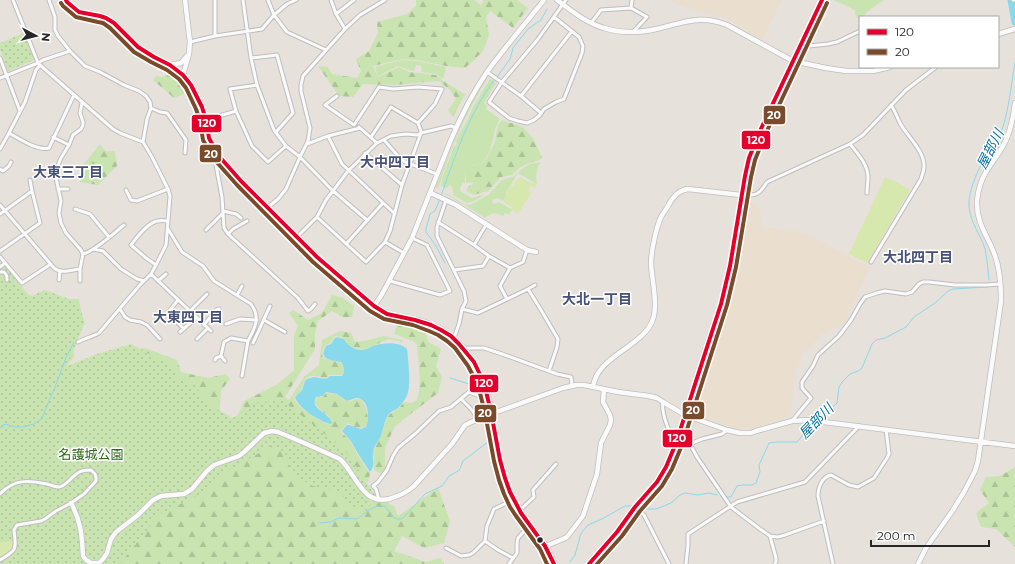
<svg xmlns="http://www.w3.org/2000/svg" width="1015" height="564" font-family="Montserrat,'Noto Sans JP',sans-serif">
  <style>
    .education { fill: #eadfce }
    .grass { fill: #c9e4b1 }
    .forest { fill: url(#forest-firs) }
    .park { fill: url(#park-dots) }
    .pitch { fill: #d6e8ae }
    .water { fill: #89d9ed }
    .lines { fill: none; stroke-linecap: round; stroke-linejoin: round }
    .stream { stroke: #89d9ed; stroke-width: 1 }
    .river { stroke: #89d9ed; stroke-width: 7 }
    .street-casing { stroke: #bfbdbd; stroke-width: 5 }
    .secondary-casing { stroke: #bfbdbd; stroke-width: 6 }
    .primary-casing { stroke: #bebdbb; stroke-width: 7 }
    .street { stroke: #fbfafa; stroke-width: 3 }
    .secondary { stroke: #fbfafa; stroke-width: 4.5 }
    .primary { stroke: #e6dfd0; stroke-width: 5 }
    .bus-1-casing { stroke: #fff; stroke-width: 7 }
    .bus-2-casing { stroke: #fff; stroke-width: 7 }
    .bus-1 { stroke: #e4002b; stroke-width: 4 }
    .bus-2 { stroke: #7a4b2a; stroke-width: 4 }
    .bus-dot { fill: #262626; stroke: #fff; stroke-width: 1.5 }
    .labels { text-anchor: middle; stroke-width: 3; stroke-linejoin: round; paint-order: stroke }
    .park-label { font-size: 13px; fill: #2a6614; stroke: #fff }
    .water-label { font-size: 14px; font-style: italic; fill: #05719c; stroke: #fff }
    .neighbourhood-label { font-size: 14px; font-weight: bold; fill: #455179; stroke: #fff }
    .line-badge { stroke: #fff; stroke-width: 1.5 }
    .badge-label { font-size: 11px; text-anchor: middle; font-weight: bold; fill: #fff }
  </style>
  <defs>
    <pattern id="forest-firs" width="22" height="20" patternUnits="userSpaceOnUse"><rect width="22" height="20" fill="#c9e4b1"/><path d="M5 1l3.5 6h-7zM16 11l3.5 6h-7z" fill="#acc398"/></pattern>
    <pattern id="park-dots" width="8" height="8" patternUnits="userSpaceOnUse"><rect width="8" height="8" fill="#c9e4b1"/><path d="M2 2h.1M6 6h.1" fill="none" stroke="#acc398" stroke-width="1.8" stroke-linecap="round"/></pattern>
  </defs>
  <rect width="100%" height="100%" fill="#e6e1db"/>
  <!-- education -->
  <path class="education" d="M667,0H782L762,41L744,29L724,18L687,8Z
    M754,202L759,209L762,227L796,231L813,237L870,267L844,324L822,334L804,353L796,372L790,417L751,429H737L717,422L700,415L694,405L724,308L732,274L744,205Z"/>
  <!-- grass -->
  <path class="grass" d="M834,0H884L868,11L863,17H860V21L855,14V11C850,6 841,4 834,0Z
    M401,60L417,61L446,67L443,79L436,74L421,72L422,66L416,65L414,71L409,70L398,66L378,76L375,67Z
    M487,78H488C466,112 451,148 439,186L437,188H435L462,122L471,103Z
    M490,79L496,83L484,103L487,106L486,109L500,119C492,130 496,137 490,148L491,149L484,162L465,168V183H463C460,186 459,188 461,192L472,198L486,194L476,200L467,203L453,195L452,186L449,185L447,188L441,186L442,179L454,146H456L457,144L456,141L460,133L468,119L473,107Z
    M540,162C537,169 535,177 537,184L518,173L505,194L507,195L503,201L498,198L492,200L493,204L499,202L512,210L509,215L505,213L503,216C496,212 491,213 485,218L473,210L445,194V193L464,204L468,205L472,204L488,195L502,180L513,177L523,168L530,164Z"/>
  <!-- forest -->
  <path class="forest" d="M416,0H474L481,5L484,0H517L528,8L513,28L490,11L486,17L489,35L483,51L473,61L465,68L446,66L417,60L402,59L373,66L378,77L399,67L409,72L436,75L442,80L466,95L464,96L453,117L448,110L456,99L450,90L439,81L394,85L363,84L353,97L339,96L318,66L328,67L332,74L357,78L361,71L356,59L369,51L378,33L377,22L407,14L416,6Z
    M169,73L181,83L184,94L174,98L153,80L156,76L162,77Z
    M502,120L523,127L532,137L541,155L542,158L539,160L527,164L519,168L512,175L501,177L488,191L473,195L466,191L468,187L474,183L466,182L465,168L485,162L495,142L496,134L498,125Z
    M100,144L105,151H115L117,166L98,185L80,182V169Z
    M13,287L31,296L51,292L64,299H79L82,317L69,340L75,356L59,374L125,349L145,348L177,360L181,372L208,378L226,374L230,379L221,391L219,421L234,425L244,401L278,384L294,370V335L298,326L289,313L293,310L308,320L322,313L332,295L343,298L354,306L352,317H342L332,311L318,321L315,333V349L285,397L289,400L304,377L319,365L322,340L340,331L351,333L355,342L369,340L383,336L402,340V342L389,339L363,350L352,347L347,344L345,340L342,337L335,336L330,343L324,347L322,353L323,358L326,359L341,363C343,367 344,371 342,375H329L326,379C322,378 317,375 313,376C304,376 304,384 301,390C299,393 297,395 294,397C296,408 320,422 331,425L332,423C330,413 324,415 319,408C318,408 315,403 315,402L317,397H323L326,393C330,393 335,394 338,395C342,397 344,402 349,401C353,401 356,397 361,400C367,405 373,429 360,428C356,428 352,425 348,423L345,426L341,431L342,433L350,440L356,452L370,474L368,482L279,427L0,486V310Z
    M398,321L424,327L428,342L441,349L436,366L442,377L438,393L395,426L385,448V470L382,474L374,470V459L373,453L377,443L380,438L382,431L387,418L390,414L399,408L404,402L411,403L416,401C423,386 418,362 417,345L413,341L394,334Z
    M267,437L371,500L379,502L388,501L389,504L394,506L398,516L438,488L450,521L444,543L424,548L402,536L394,551L426,562L440,558L444,564H101L114,539Z
    M1015,467V547L996,529L981,527L976,513L989,503L980,490L986,477L1000,476Z"/>
  <!-- park -->
  <path class="park" d="M24,33L34,60L8,71L0,50V43Z
    M5,266L30,297L45,290L77,302L85,322L67,366L97,354L131,344L166,363L174,370L177,379L196,385L204,402L233,418L258,402L283,401L345,450L375,495L367,511L344,503L343,492L313,486L291,473L285,453L273,445L222,474L211,488L159,515L120,564H0V270Z"/>
  <!-- pitch -->
  <path class="pitch" d="M521,177L532,184L533,182L537,185L535,188L531,186L528,190L532,192L518,214L511,209L512,207L503,202L507,195L506,194L511,185L513,186L518,178L520,179Z
    M885,177L902,185L910,190L867,263L849,254Z
    M12,540L14,545L12,550L0,559V543Z"/>
  <!-- water -->
  <path class="water" d="M337,337L344,339C347,345 354,350 362,350C366,350 370,347 373,346C384,343 398,341 407,349C408,358 411,384 408,392C407,397 402,404 398,408C394,411 389,412 387,417C384,423 382,433 380,438C377,443 374,446 373,452C372,459 376,465 370,472L357,452L351,441L342,431L347,425H349L361,429L366,427C370,419 369,399 357,398C354,398 351,400 347,401L337,394L326,392L323,396L316,397C309,410 330,412 332,423L331,424C320,422 298,408 295,397L302,390L305,381L307,379L314,377L326,379L330,376H342C345,372 344,366 341,362C331,360 318,360 326,346L331,344L335,338Z"/>
  <g class="lines">
    <!-- stream -->
    <path class="stream" d="M497,77L510,59L513,48L528,29L541,20L547,9
      M441,196C455,156 469,113 495,79
      M440,199L435,211L430,214L426,229V232L436,246L445,263
      M989,280C988,270 987,259 985,249C981,235 970,223 969,206C968,193 977,171 984,160C989,154 995,148 998,140C1008,119 1011,86 1015,62
      M450,378L469,384L479,392
      M819,419L833,407L837,403L839,387L843,381L850,374L858,371L862,368L872,344L876,340L885,338L906,327L914,317L935,303L948,291L953,289L988,287
      M0,428L5,424L16,427H23L34,424L42,418L55,387L67,355L74,342
      M726,497H731L737,486L743,485H752L756,483L760,472L759,465L769,443L777,442H796L798,441L806,431L815,423
      M640,509H656L671,503L680,495L685,493L698,495L709,493L717,495
      M319,523L330,522L339,518L357,519C366,513 373,504 385,506L393,517L397,519H401L405,516L425,494L442,486L449,476L458,471L460,469L463,461L488,442
      M570,562L575,555L579,541L580,536L582,532L588,525L602,519L625,506H633"/>
    <!-- river -->
    <path class="river" d="M1011,0L1015,22"/>
    <!-- street casing -->
    <g class="street-casing">
      <path id="street" d="M49,0L55,17V30L58,36L70,51L85,66L100,72L124,85L139,91L146,96L150,102L151,108L147,119L143,142
        M215,0V36
        M243,0L251,58L257,85L274,130L286,146L300,157L332,190L367,220
        M268,0L274,15L287,32L326,50
        M331,0L336,14L345,29
        M1013,0H1015
        M631,8L632,0
        M336,14L354,0
        M554,17L579,37L583,46L582,53L564,99L556,102L544,109L540,115L534,120L527,123L518,121L509,118L489,102L502,82L538,39L566,0
        M591,23L601,10L631,8L647,17L634,31
        M190,42L215,36L262,29L274,15L287,4L296,0
        M799,47L828,44L837,42L860,31
        M0,58L20,111
        M251,58L277,55L293,113L276,132
        M40,65L113,129L120,133L143,142L152,157L168,189L170,196L166,245L156,265L151,274L139,286L99,333C92,337 85,338 78,342
        M487,72L521,96L541,113
        M0,78L38,63L43,60L70,51
        M257,85L230,89L236,111L252,146L268,162L286,146
        M337,96L325,105L354,125
        M521,96L572,31
        M151,108L160,112L167,113L186,140L185,153
        M206,120L236,111
        M359,127L377,143
        M360,128L328,136L342,164L395,214
        M9,133C20,139 37,151 49,148L74,95
        M53,137L69,145
        M371,137L391,107L418,123
        M384,140L399,157L405,162L437,174
        M307,144L328,136
        M850,144C857,153 868,164 868,177C868,182 867,187 867,193
        M0,149L9,133L25,102L36,70L40,65L38,63L13,0
        M365,153L402,185
        M218,155L216,165L222,197L224,228L228,234L298,298L308,311L311,309L315,304
        M0,169L3,171L9,166L11,162
        M30,180L32,191
        M58,189H68
        M126,190L131,200L137,201L168,189
        M741,195C756,196 759,195 767,182L850,144L863,135L906,90L936,67
        M446,200L437,227V236L464,291L466,301L462,309L459,324L454,338
        M0,205L54,268C61,274 71,270 80,269L83,254L81,250L66,233L61,223L59,213L61,201L56,178L58,165L61,158L69,145L73,135L81,129L83,125V122L80,113L82,103
        M267,208L278,199L286,189L300,157L308,141L310,128L301,91V85L303,76L345,29L360,15L385,0
        M75,209L90,214L109,237
        M223,211L236,214L241,218
        M0,214L32,191L40,223L0,251
        M317,217L366,262L385,242L390,231L402,185L421,133V131L418,123L435,104L442,89L418,87L393,89L379,87L354,125
        M438,222L474,245L489,256L510,268
        M168,229L182,252L203,266L214,281L251,304C261,318 255,328 248,341L231,338L224,342L221,356L216,358L215,360
        M206,230L223,213
        M228,234L233,229L247,221
        M297,237L317,217L326,200L348,171L377,143L391,136L406,134L417,135L421,133L451,126L456,128
        M385,242L404,253
        M346,244L383,203
        M474,245L486,225
        M93,249L103,251L121,269L137,279L144,281
        M83,254C95,251 114,233 124,225
        M0,257L22,283L51,264
        M871,262L921,179C922,175 924,171 924,167C925,151 906,135 900,123C897,117 895,111 891,105
        M156,265L146,258L131,245C137,237 148,222 158,221C161,220 165,221 168,221
        M0,267L5,263
        M454,270L483,266L489,256
        M0,272H4C7,275 7,276 7,280
        M151,274L211,331
        M59,280L60,271
        M80,281V269
        M158,281L166,274
        M390,281L440,295L450,291L427,245L412,238
        M528,289L541,310L558,339L557,347L549,371
        M237,295L242,286
        M507,299L500,286L510,268L523,262L527,250
        M120,309L125,317L130,320L141,322L147,325L160,339
        M462,309L478,313L528,289L535,285
        M190,311L207,294
        M168,313L184,329
        M166,315L178,300
        M264,320L285,332
        M226,324L240,319L257,320
        M204,325L216,310L219,309
        M180,332L196,318
        M197,339L208,328
        M253,343L270,306
        M464,348H484L502,354L557,374L571,377L572,385
        M221,356L225,361
        M242,376L248,341
        M461,399C467,405 474,410 477,419
        M663,402C661,413 669,433 676,443L690,444L702,439L722,434L727,430
        M792,421L811,398L802,388V382L813,366L818,355L839,336L851,320L860,304L865,297L877,293L885,291L906,294L912,292L919,284L923,282H929L955,285H986L1000,284
        M690,444L697,457L731,507L760,529L770,536L778,537L785,535L824,521
        M0,494C14,479 28,480 47,484C50,485 55,487 59,487C68,486 73,473 82,471C85,470 88,470 91,470L95,474L96,477V481L84,494L71,503L56,511L45,519L41,521L17,525L14,530C16,550 18,549 0,560
        M379,500L376,489L373,486L378,482L387,470L393,456L398,448L416,433L439,411L451,407L469,392L480,396L488,394
        M635,507L644,515L669,564
        M519,511L534,497L533,490L556,464
        M770,536L776,558V561L775,564
        M485,541L498,550L513,558
        M446,548L461,556L469,555L473,553L485,541L487,526L494,509L513,500
        M509,564L517,553V543L518,538L529,526
        M686,564L688,545V534L737,502L805,482L859,426
        M833,564L818,496C818,487 822,477 831,475L849,485L858,487L874,478L887,458L889,454L886,429"/>
    </g>
    <!-- secondary casing -->
    <g class="secondary-casing">
      <path id="secondary" d="M557,0C572,11 586,23 604,28C619,33 641,33 656,29C683,23 698,14 727,25L793,61L826,68L846,71H873L890,67
        M998,34L1015,29
        M170,65L181,63L187,56
        M183,75L189,54L190,42L185,0
        M431,193L456,205L527,250L536,252
        M374,306L381,296L412,238L450,142C460,118 472,94 487,72C505,47 525,24 544,0
        M593,386C594,383 595,378 597,375C608,354 646,342 653,319C658,304 652,280 651,264C651,252 656,228 661,217C663,213 666,210 668,206C672,198 678,190 688,189L741,195
        M71,503C81,521 82,536 83,556L86,560L91,563H99L103,559L107,553L111,539L116,532L138,515L153,500L161,496L184,494L192,489L207,471L214,465L239,456L244,452L264,433L272,431L278,432L302,442L340,459C356,474 362,505 389,499C399,496 407,493 414,486L452,444L465,425L480,418L563,388L576,385H584L618,392L649,396L657,398L663,402L685,415L727,430L740,433H751L756,431L792,421L808,420L1015,446
        M546,546L563,539L567,537L583,516L597,474L601,443L610,425L611,420L610,415L603,402L604,390
        M589,564L617,532L635,507L657,482L666,467L676,443L711,333L721,304L730,266L745,176L749,158L759,133L822,0
        M918,564L926,548L953,510L964,492L975,471L978,461L1001,301C1001,285 1000,268 994,253C987,235 976,222 977,201C978,191 981,180 986,172C992,162 999,154 1004,144C1011,131 1013,117 1015,103"/>
    </g>
    <!-- primary casing -->
    <g class="primary-casing">
      <path id="primary" d="M66,0L67,2L79,12L100,16L106,18L114,23L138,47L154,57L170,65L183,75L191,85L202,107L206,120L207,129L209,138L218,155L241,181L317,257L374,306L387,314C401,317 417,319 431,325C459,335 480,366 487,394C494,418 495,444 502,469C504,477 507,486 511,495C521,521 545,538 554,564"/>
    </g>
    <!-- street -->
    <use href="#street" class="street"/>
    <!-- secondary -->
    <use href="#secondary" class="secondary"/>
    <!-- primary -->
    <use href="#primary" class="primary"/>
    <!-- bus-1 casing -->
    <g class="bus-1-casing">
      <path id="bus-1" d="M66,0L67,2L79,12L100,16L106,18L114,23L138,47L154,57L170,65L183,75L191,85L202,107L206,120L209,138L218,155L241,181L317,257L374,306L387,314L415,320L431,325L441,330L451,336L459,344L474,362L484,383L491,412L500,460L505,478L510,492L521,513L545,546L554,564
        M589,564L617,532L635,507L657,482L666,467L676,443L721,304L730,266L745,176L749,158L759,133L822,0"/>
    </g>
    <!-- bus-2 casing -->
    <g class="bus-2-casing">
      <path id="bus-2" d="M61,3L63,6L76,17L98,22L103,23L110,28L134,52L151,62L167,70L179,79L186,88L196,109L200,121L203,140L213,158L237,185L313,262L370,311L384,319L413,325L429,331L438,335L447,341L455,348L468,366L478,385L485,413L494,461L499,480L504,494L510,507L516,516L540,549L547,564
        M597,564L622,536L640,511L662,486L672,469L682,445L727,305L736,267L751,177L755,160L765,135L827,3"/>
    </g>
    <!-- bus-1 -->
    <use href="#bus-1" class="bus-1"/>
    <!-- bus-2 -->
    <use href="#bus-2" class="bus-2"/>
  </g>
  <!-- markers -->
  <circle class="bus-dot" cx="540" cy="540" r="3.5"/>
  <g class="labels">
    <!-- park labels -->
    <g class="park-label">
      <text x="91" y="459">名護城公園</text>
    </g>
    <!-- water labels -->
    <g class="water-label">
      <text transform="translate(990 149) rotate(-63)" y="5">屋部川</text>
      <text transform="translate(816 421) rotate(-46)" y="5">屋部川</text>
    </g>
    <!-- neighbourhood labels -->
    <g class="neighbourhood-label">
      <text x="395" y="167">大中四丁目</text>
      <text x="68" y="177">大東三丁目</text>
      <text x="918" y="262">大北四丁目</text>
      <text x="597" y="304">大北一丁目</text>
      <text x="188" y="322">大東四丁目</text>
    </g>
  </g>
  <g class="line-badge">
    <rect x="763" y="105" width="23" height="20" rx="4" fill="#7a4b2a"/>
    <rect x="191" y="114" width="31" height="19" rx="4" fill="#e4002b"/>
    <rect x="741" y="130" width="30" height="20" rx="4" fill="#e4002b"/>
    <rect x="199" y="144" width="23" height="19" rx="4" fill="#7a4b2a"/>
    <rect x="469" y="374" width="30" height="19" rx="4" fill="#e4002b"/>
    <rect x="682" y="401" width="23" height="19" rx="4" fill="#7a4b2a"/>
    <rect x="474" y="404" width="23" height="19" rx="4" fill="#7a4b2a"/>
    <rect x="662" y="429" width="31" height="19" rx="4" fill="#e4002b"/>
  </g>
  <g class="badge-label">
    <text x="774" y="119">20</text>
    <text x="207" y="127">120</text>
    <text x="756" y="144">120</text>
    <text x="211" y="158">20</text>
    <text x="484" y="387">120</text>
    <text x="693" y="414">20</text>
    <text x="485" y="417">20</text>
    <text x="677" y="442">120</text>
  </g>
  <!-- legend -->
  <rect x="859" y="16" width="140" height="52" fill="#ffffff" stroke="#a8a8a8"/>
  <rect x="867" y="29" width="20" height="6" fill="#e4002b" stroke="#a8a8a8"/>
  <text x="895" y="36" font-size="12" fill="#262626">120</text>
  <rect x="867" y="49" width="20" height="6" fill="#7a4b2a" stroke="#a8a8a8"/>
  <text x="895" y="56" font-size="12" fill="#262626">20</text>
  <!-- north arrow -->
  <g transform="translate(36 36) rotate(97)" stroke="#ffffff" stroke-width="3" paint-order="stroke">
  <path d="M0-3L7 15L0 10L-7 15Z" fill="#262626"/>
  <text y="-6" font-size="11" font-weight="bold" text-anchor="middle" fill="#262626">N</text>
  </g>
  <!-- scale -->
  <path d="M871 540v6h118v-6" fill="none" stroke="#262626" stroke-width="2"/>
  <text x="877" y="540" font-size="12" fill="#262626" stroke="#ffffff" stroke-width="3" paint-order="stroke">200 m</text>
</svg>
